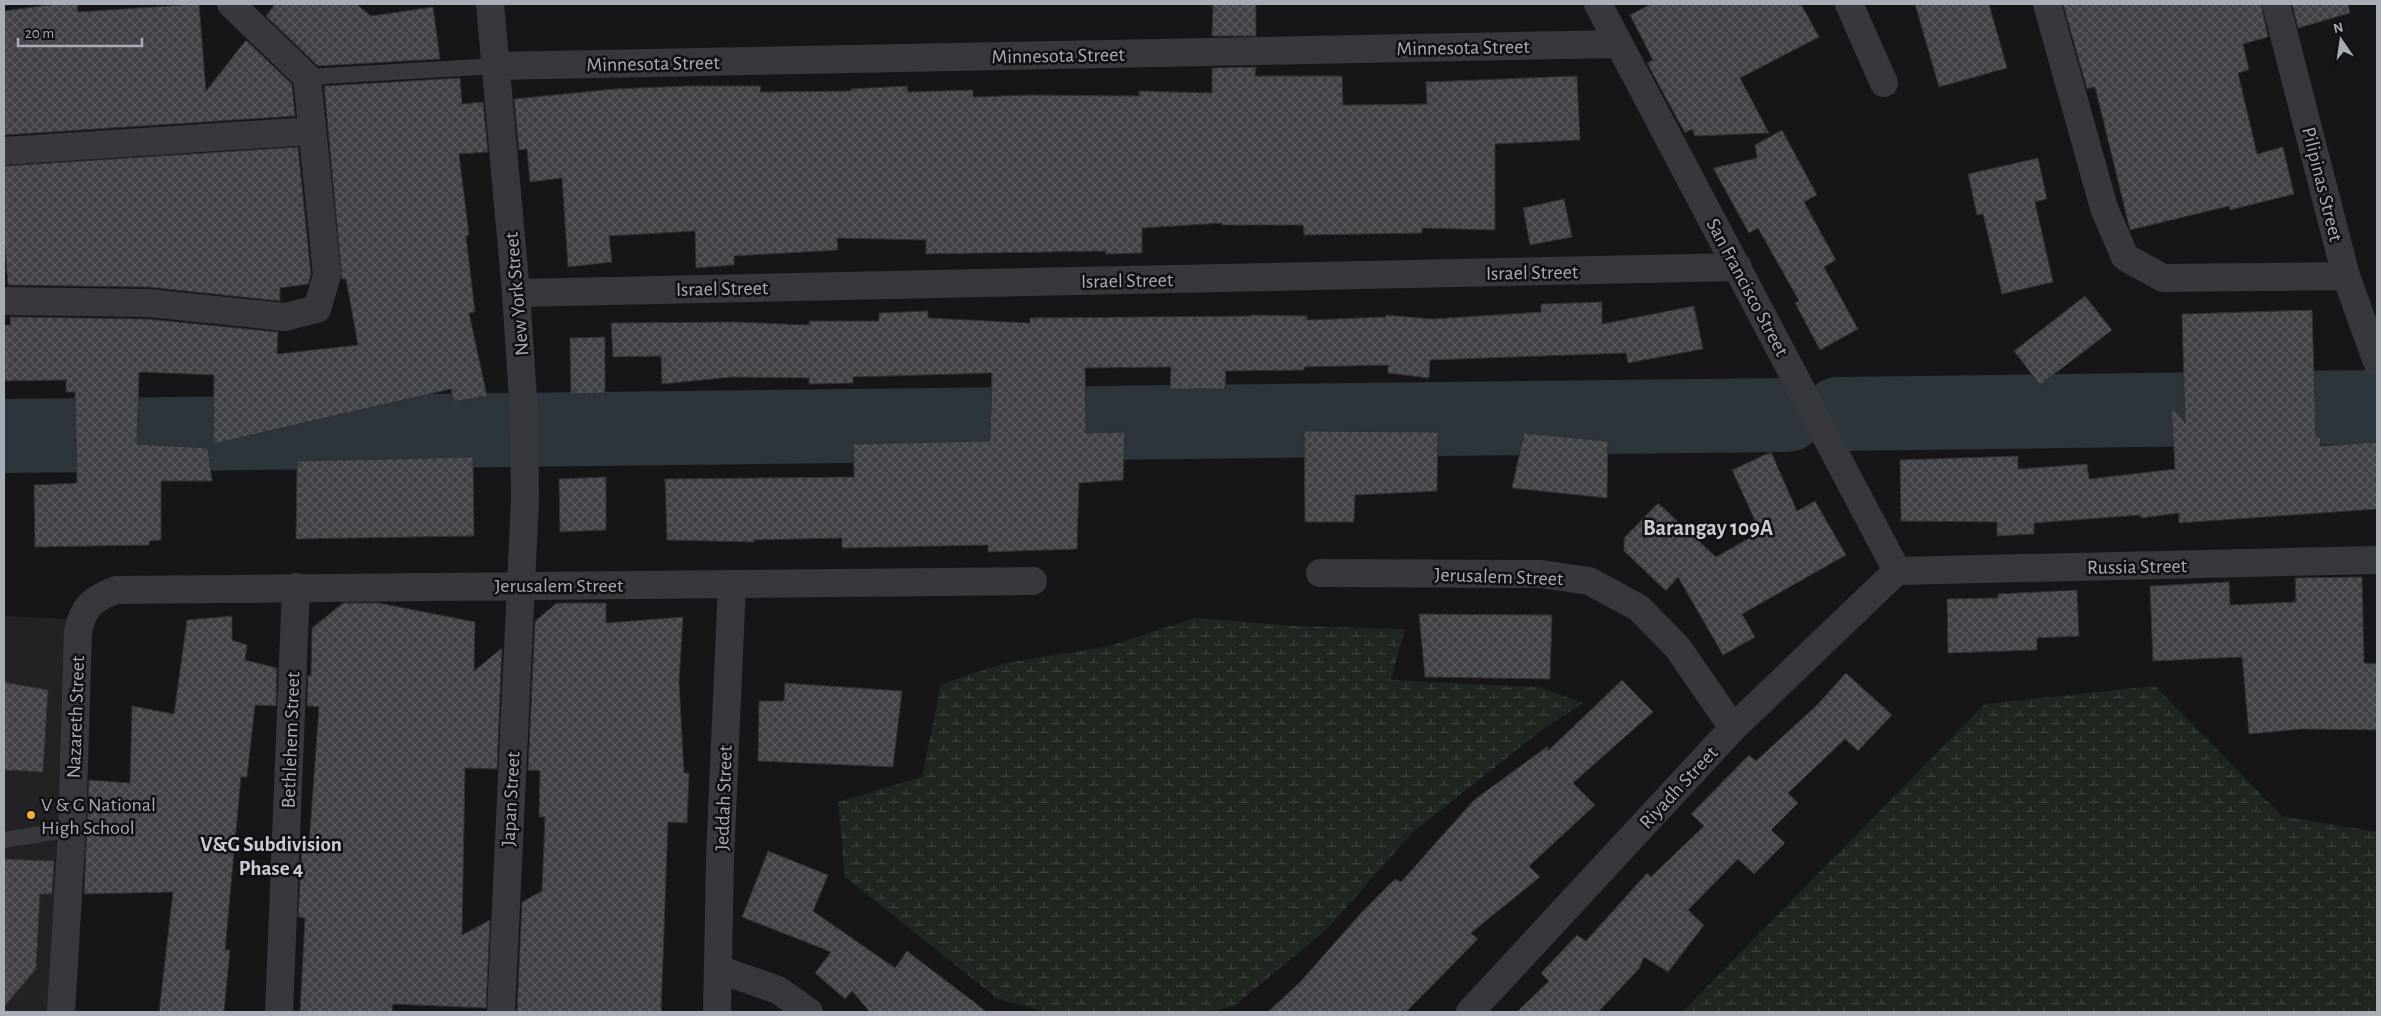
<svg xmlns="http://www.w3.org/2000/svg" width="2381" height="1016" font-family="'Alegreya Sans',sans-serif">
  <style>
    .built { fill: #222225 }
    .wetland { fill: url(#wetland-marsh) }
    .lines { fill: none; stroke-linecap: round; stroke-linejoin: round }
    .river { stroke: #2c353c; stroke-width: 74 }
    .building { fill: url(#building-cross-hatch); stroke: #303034 }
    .lane { stroke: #37383d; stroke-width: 16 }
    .street { stroke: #37383d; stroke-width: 28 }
    .poi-dot { fill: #f2b134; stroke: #111113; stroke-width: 2 }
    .labels { text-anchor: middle; stroke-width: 5; stroke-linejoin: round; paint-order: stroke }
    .street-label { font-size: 20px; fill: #a8adb8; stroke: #111113 }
    .poi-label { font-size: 20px; fill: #a8adb8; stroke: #111113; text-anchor: start }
    .neighbourhood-label { font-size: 21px; font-weight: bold; fill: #c9ccd4; stroke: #111113 }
    .quarter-label { font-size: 22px; font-weight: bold; fill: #c9ccd4; stroke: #111113 }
  </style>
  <defs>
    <pattern id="wetland-marsh" width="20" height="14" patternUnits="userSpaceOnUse" patternTransform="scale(1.25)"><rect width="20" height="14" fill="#1e261f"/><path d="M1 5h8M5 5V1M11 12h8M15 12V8" fill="none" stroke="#3c433d"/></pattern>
    <pattern id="building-cross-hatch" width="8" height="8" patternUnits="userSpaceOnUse" patternTransform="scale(1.25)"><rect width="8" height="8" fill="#404145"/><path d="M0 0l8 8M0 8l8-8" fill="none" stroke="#595a5e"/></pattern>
  </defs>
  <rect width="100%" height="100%" fill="#161618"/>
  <!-- built -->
  <path class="built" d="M4,616L68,619L48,1012H4Z"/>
  <!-- wetland -->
  <path class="wetland" d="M1195,618L1295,626L1405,629L1391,680L1539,687L1583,703L1543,729L1412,833L1326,930L1234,1006L1207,1012H1046L998,999L845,877L838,802L922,777L941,684L1006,663L1110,646Z
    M2155,686L2282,816L2377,832V1012H1682L1985,704Z"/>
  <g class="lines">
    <!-- river -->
    <path class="river" d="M1838,414L2372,407
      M4,436L1788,415"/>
  </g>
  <!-- building -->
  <path class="building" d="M56,4H77L78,12L199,4L206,91L246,40L292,84L295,116L4,135V11Z
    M275,4H356L371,16L433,7L440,59L318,66L266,16Z
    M1213,4H1256V36H1212Z
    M1651,4H1801L1819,37L1740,78L1769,133L1695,136L1692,129L1685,133L1647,63L1653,60L1630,15Z
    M1915,4H1989L2007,68L1939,87Z
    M2063,4H2261L2268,37L2243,44L2249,70L2238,73L2257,154L2283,147L2294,194L2230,210L2229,206L2130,230L2095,87L2087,89Z
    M2292,4H2348L2350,13L2298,28Z
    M1256,67L1255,76H1342L1343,105L1427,104L1426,82L1577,76L1580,140L1495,144V230L1422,228V233L1304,235L1303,225H1222V223L1142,228V253L1106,254V251L926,254V240L837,238L838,250L734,256V265L696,268L695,231L609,236L612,262L568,267L562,178L530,182L527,149L519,150L514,99L614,89L687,86H761L760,92L851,91V89L907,86L908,92L973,90V97L1030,95L1139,96V91L1212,93V68Z
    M460,78L462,104L483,102L488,152L459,154L469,235L466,236L475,312L469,313L487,396L454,402L451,389L213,444L214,375L139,372L137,444L208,448L212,481H161V540L149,541V545L35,547L34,485L77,483L75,392H66V380L4,381V325H11L10,317L147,319L278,332L277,354L358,345L346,279H342L324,86Z
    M1782,130L1817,195L1804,202L1836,260L1824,267L1858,329L1820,350L1795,303L1799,301L1758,228L1749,233L1713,168L1757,158L1755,145Z
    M298,147L311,274L308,284L280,288V301L148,287L8,285L4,236V166Z
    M2038,158L2047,199L2035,202L2053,282L2002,294L1983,214L1977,215L1968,174Z
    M1564,199L1572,237L1530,245L1523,208Z
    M2085,296L2112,330L2040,385L2014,351Z
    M1602,302V324L1694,306L1703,349L1628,363L1626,353L1430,360L1429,378L1388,373V365L1304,367V370L1226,371L1225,389H1170L1171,367L1085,368L1086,433L1125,432L1123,480L1079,483L1077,549L988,552V545L842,548V538L754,540V542L667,540L665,479L854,477L853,444L990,441L992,373L853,377V383L809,384V378L732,377L662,384L661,356L613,357L611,323L736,322L809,325V321H879V313L928,311V318L1030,323V318L1251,316V315L1307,316V320L1386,317V315L1432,319L1541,312V304Z
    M2312,310L2316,437H2320L2321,446L2377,442V509L2179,523V513L2141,518L2140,515L2034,523V534L1997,536V522L1901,521L1900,460L2018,456V469L2087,464L2089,479L2175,469L2171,405L2185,423L2182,314Z
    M605,337V393L571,394L570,338Z
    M1304,431L1438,432L1437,491L1355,495L1354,522H1305Z
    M1524,433L1608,441L1607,498L1512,488Z
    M1771,452L1797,511L1815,501L1846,555L1742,614L1755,637L1723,655L1678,577L1666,591L1624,551V538L1658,503L1716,557L1760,532L1732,470Z
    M473,457L474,536L296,539L297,461Z
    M606,477V530L560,532L559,479Z
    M2362,577L2364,663L2377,664V730L2302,729L2249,734L2242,657L2153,661L2150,586L2229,582L2230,605L2296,602L2295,578Z
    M2077,590L2079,636L2037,638V650L1948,653L1947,599L1998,598V594Z
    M343,603H379L475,622L474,671L502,648L497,769L465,768L462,935L490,920L486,1008L393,1004L392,1012H300L305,918L298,917L302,845H309L319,707L307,706L308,675L311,676L312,628Z
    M557,603H606V623L683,617L679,682L684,773H689L687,823L668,822L661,1012H517L522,902L542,891L545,817H539L540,771L528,770L535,621Z
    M1419,614L1552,615L1550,679L1425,677Z
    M232,616V640L247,645L245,660L277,668L276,706L255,705L247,777H241L225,950H230L224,1012H159L173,892L84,894L89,780L130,783L132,706L174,714L187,620Z
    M1846,673L1892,715L1858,751L1845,739L1788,793L1798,803L1771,830L1785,843L1754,874L1738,859L1688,910L1704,925L1668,972L1644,957L1639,969L1598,1012H1517L1549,981L1541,973L1577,935L1586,941L1647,873L1651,877L1704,826L1691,814L1749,755L1756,761L1817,705Z
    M1622,680L1653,712L1573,783L1595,805L1529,866L1540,877L1471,933L1478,939L1406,1012H1268L1301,981L1361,913L1395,879L1401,882L1474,800L1548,746V751Z
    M4,682L48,690L43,772L4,770Z
    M785,683L902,691L893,767L758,761L759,701H784Z
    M768,851L828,875L813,911L895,968L907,951L987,1012H870L852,991L845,999L815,973L831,952L742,917Z
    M4,859L54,861L52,894H40L36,969L4,1007Z"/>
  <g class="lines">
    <!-- lane -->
    <path class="lane" d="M307,77L497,66
      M4,840L72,829"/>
    <!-- street -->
    <path class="street" d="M490,4L516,293L524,413L525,499L501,1012
      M1598,4L1897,571
      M1849,4L1884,83
      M2047,4L2104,208L2125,257L2163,278L2346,276
      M2276,4L2346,276L2377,362
      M497,66L1619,44
      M4,151L311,131
      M516,293L1738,267
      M4,301L148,303L285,317L317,309L327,275L307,77L231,4
      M1897,571L2377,560
      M1320,573L1541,574L1589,581L1639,608L1678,648L1733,728
      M718,969L778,990L809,1012
      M61,1012L72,829L78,632C83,607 92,599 116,590L1033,581
      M279,1012L296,587
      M717,1012L720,858L732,584
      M1470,1012L1733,728L1897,571"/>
  </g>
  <!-- markers -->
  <circle class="poi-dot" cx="31" cy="815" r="5"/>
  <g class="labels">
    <!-- street labels -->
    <g class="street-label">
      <text transform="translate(1463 47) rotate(-1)" y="7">Minnesota Street</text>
      <text transform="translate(1058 55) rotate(-1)" y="7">Minnesota Street</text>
      <text transform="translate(653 63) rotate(-1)" y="7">Minnesota Street</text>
      <text transform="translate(2323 184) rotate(76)" y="7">Pilipinas Street</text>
      <text transform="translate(1532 272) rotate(-1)" y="7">Israel Street</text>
      <text transform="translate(1127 280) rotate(-1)" y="7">Israel Street</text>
      <text transform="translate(1748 287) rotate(62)" y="7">San Francisco Street</text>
      <text transform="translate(722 288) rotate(-1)" y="7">Israel Street</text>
      <text transform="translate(516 294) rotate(-95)" y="7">New York Street</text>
      <text transform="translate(2137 566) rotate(-1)" y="7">Russia Street</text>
      <text transform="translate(1499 576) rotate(2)" y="7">Jerusalem Street</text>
      <text x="559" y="592">Jerusalem Street</text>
      <text transform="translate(75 717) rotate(-88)" y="7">Nazareth Street</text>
      <text transform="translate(290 740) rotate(-88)" y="7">Bethlehem Street</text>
      <text transform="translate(1678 787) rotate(-47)" y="7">Riyadh Street</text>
      <text transform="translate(723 798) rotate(-88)" y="7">Jeddah Street</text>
      <text transform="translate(510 799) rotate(-87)" y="7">Japan Street</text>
    </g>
    <!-- poi labels -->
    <g class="poi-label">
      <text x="41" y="811">V &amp; G National<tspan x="41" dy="23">High School</tspan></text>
    </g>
    <!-- neighbourhood labels -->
    <g class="neighbourhood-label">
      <text x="271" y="851">V&amp;G Subdivision<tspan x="271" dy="24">Phase 4</tspan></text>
    </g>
    <!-- quarter labels -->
    <g class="quarter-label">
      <text x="1708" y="535">Barangay 109A</text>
    </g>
  </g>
  <!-- border -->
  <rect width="2381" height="1016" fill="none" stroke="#a8adb8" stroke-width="10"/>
  <!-- north arrow -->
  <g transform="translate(2341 40) rotate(347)" stroke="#111113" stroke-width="4" paint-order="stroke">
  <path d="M0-4L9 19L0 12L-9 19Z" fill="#a8adb8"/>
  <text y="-8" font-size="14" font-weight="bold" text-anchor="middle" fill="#a8adb8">N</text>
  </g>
  <!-- scale -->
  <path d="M18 38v8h124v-8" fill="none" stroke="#a8adb8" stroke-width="2.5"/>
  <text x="25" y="38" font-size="15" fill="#a8adb8" stroke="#111113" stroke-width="4" paint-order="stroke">20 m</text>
</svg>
